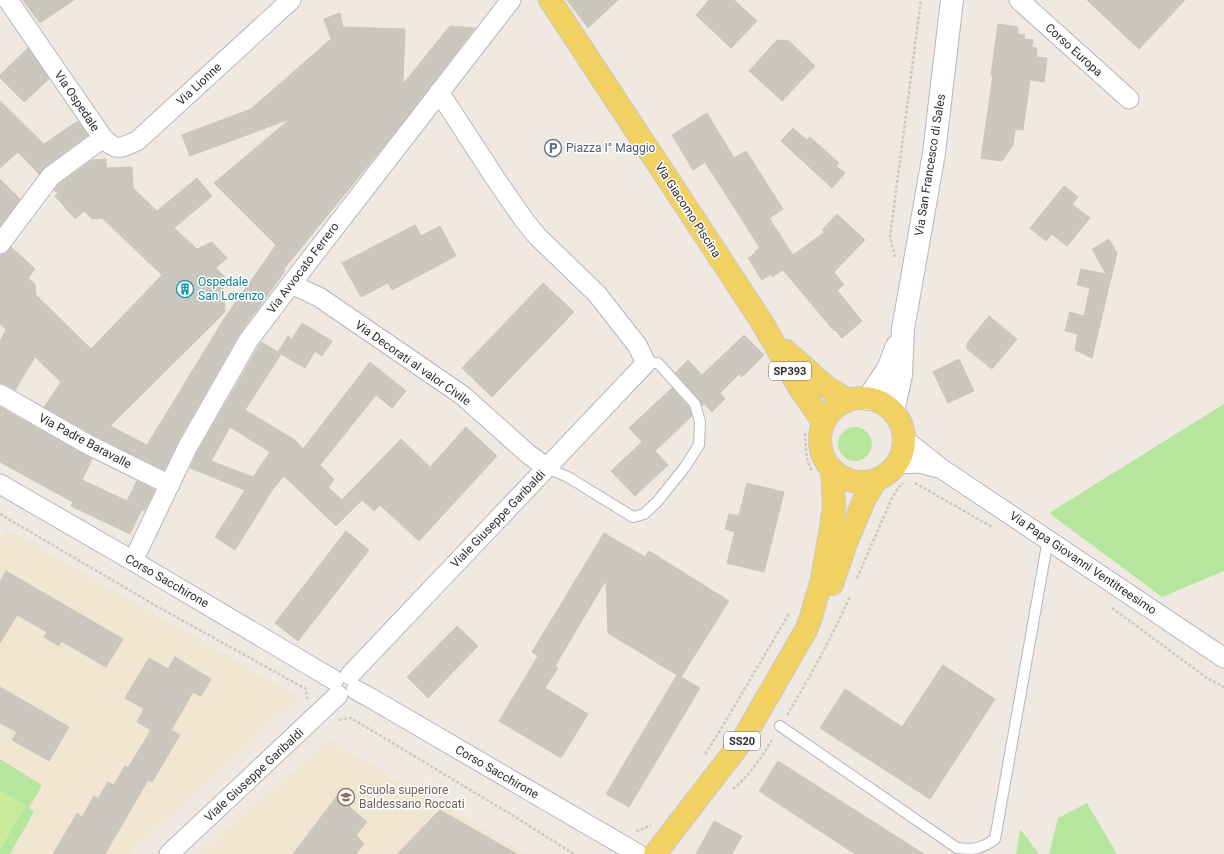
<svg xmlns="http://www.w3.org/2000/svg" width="1224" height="854" font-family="Roboto,sans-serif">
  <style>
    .education { fill: #f0e6d1 }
    .green { fill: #b6e59e }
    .pitch { fill: #c9ec9a }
    .building { fill: #cbc7bf; stroke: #cbc5ba; fill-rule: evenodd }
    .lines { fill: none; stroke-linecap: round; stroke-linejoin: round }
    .lane-casing { stroke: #b4b7c1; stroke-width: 12 }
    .street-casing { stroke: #b4b7c1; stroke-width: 21 }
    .secondary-casing { stroke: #b4b7c1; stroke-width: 24 }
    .primary-casing { stroke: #c9c9c9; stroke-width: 24 }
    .path { stroke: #c9c9c9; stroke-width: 2.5; stroke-dasharray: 3 2; stroke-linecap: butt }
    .lane { stroke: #fff; stroke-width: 10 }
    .street { stroke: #fff; stroke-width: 19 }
    .secondary { stroke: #fff; stroke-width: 22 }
    .primary { stroke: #f2d163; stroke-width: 22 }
    .labels { text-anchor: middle; stroke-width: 3; stroke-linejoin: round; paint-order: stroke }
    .shield { fill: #fff; stroke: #6d6d6d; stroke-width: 1 }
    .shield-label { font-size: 11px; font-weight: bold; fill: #2e2e2e }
    .street-label { font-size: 12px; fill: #2e2e2e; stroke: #fff }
    .service-label { font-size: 12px; fill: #4e5e75; stroke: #fff; text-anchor: start }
    .culture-label { font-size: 12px; fill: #0d838f; stroke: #fff; text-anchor: start }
    .education-label { font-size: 12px; fill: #785e54; stroke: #fff; text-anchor: start }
  </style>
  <rect width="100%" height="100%" fill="#efe9e1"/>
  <!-- education -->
  <path class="education" d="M7,529L299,697L130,854H10L34,813L29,808L42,785L0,759V541Z
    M329,740L527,854H198Z"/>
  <!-- green -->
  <path class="green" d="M1224,404V571L1162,597L1049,513Z
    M838 444a17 17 0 1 1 34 0a17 17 0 1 1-34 0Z
    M0,759L42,785L29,808L34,812L10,854H0Z
    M1087,803L1117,854H1049L1058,818Z
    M1020,829L1039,854H1016Z"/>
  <!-- pitch -->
  <path class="pitch" d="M0,791L26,805L0,850Z"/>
  <!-- building -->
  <path class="building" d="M23,0H74L40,23Z
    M567,0H618L588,28Z
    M709,0H734L757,21L731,48L696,15Z
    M1087,0H1185L1139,49Z
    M340,13L343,27L405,29L403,84L450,26L475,28L401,125L283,270L285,271L238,336L177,443L164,470L92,434L44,407L61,382L35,357L15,390L5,384L0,383V341L6,330L0,324V255L5,254L11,247L35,269L28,278L35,284L36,295L91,349L162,275L102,218L92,219L84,211L75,219L55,196L58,193L54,190L59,184L92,160L106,159V168L132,167L133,188L157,211L197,178L212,196L174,228L197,249L212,242L227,258L216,268L223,275L225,312L110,426L147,445L224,319L276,245L214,183L290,119L190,156L182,135L251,109L331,39L324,19Z
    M998,24L1018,27L1017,34L1025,35L1024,39L1033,40L1032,47L1037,48L1036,57L1047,58L1044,82L1030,80L1023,130L1015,129L1013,145L1002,161L981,158L993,75H991Z
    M777,40L789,41L815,66L782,101L749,71Z
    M28,48L49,79L24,102L0,78V75Z
    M0,101L44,144L78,121L88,135L45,167L39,174L18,152L0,168Z
    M707,113L734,158L746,151L783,209L769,218L793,255L825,232L822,230L837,214L865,240L834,272L844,285L837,290L862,321L842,338L835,330L834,331L783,270L772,277L771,274L762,280L748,258L756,253L755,251L760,248L705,162L693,170L672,135Z
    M793,128L807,140L810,137L839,163L836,166L845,173L832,188L781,141Z
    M0,179L20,199L0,226Z
    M1064,186L1078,197L1072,204L1090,218L1067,246L1052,234L1046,241L1030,228Z
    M415,225L421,236L440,226L456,256L392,290L388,283L361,297L342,263Z
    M1109,239L1117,253L1092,358L1075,350L1078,334L1065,331L1070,312L1084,316L1090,288L1077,285L1081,269L1106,274L1092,249Z
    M543,283L574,312L492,397L462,368Z
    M989,316L1017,339L992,369L967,349V343Z
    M302,323L332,341L322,356L315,351L305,368L281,354L245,410L295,440L303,449L370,362L406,391L392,408L376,395L320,465L334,480L328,487L342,500L401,439L430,467L466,427L497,456L419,541L380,505L374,511L362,500L336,526L284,476L273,489L235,550L215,537L245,490L190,468L197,453L261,342L278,352L288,336L292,339ZM230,427L270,452L253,477L211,461Z
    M744,335L764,355L742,377L739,374L720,393L725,399L712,412L704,404L702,406L700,400L675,373L688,360L702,375Z
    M959,359L974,391L948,403L933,372Z
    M672,388L689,407L692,416L655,451L668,465L635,496L611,471L642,442L629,428Z
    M0,407L92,459L82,480L127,501L137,481L155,490L144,511L142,509L130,534L71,506L73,502L0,462Z
    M747,483L784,492L764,572L727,563L735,532L725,529L729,514L739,516Z
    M346,531L369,550L298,641L275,623Z
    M604,533L645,557L649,551L729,601L681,677L700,688L629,807L606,794L677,675L608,633L606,580L555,666L558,668L545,688L588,714L561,758L499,721L538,656L532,652Z
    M6,571L123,639L106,667L61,641L59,646L44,637L47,632L17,615L0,643V582Z
    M457,626L478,646L428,698L407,677Z
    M175,657L211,679L201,696L193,692L171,730L180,735L152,782L148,780L105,854H53L77,813L82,817L94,796L98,799L108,782L114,785L125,766L128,768L151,730L137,722L144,709L125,698L149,658L168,669Z
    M943,665L995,699L930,799L820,728L845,689L902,727Z
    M0,687L69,727L49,761L12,740L17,732L0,723Z
    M778,761L847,805L924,854H855L759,791Z
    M337,796L367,822L356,835L364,844L356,854H293Z
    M440,810L517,854H397Z
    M714,821L742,836L732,854H696Z"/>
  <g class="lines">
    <!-- lane casing -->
    <g class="lane-casing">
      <path id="lane" d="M547,468L568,477L633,517L644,514L657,502L685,467L699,445L700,422L695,404L658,363H646
        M780,726L957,848C974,850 981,849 995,839L1048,539"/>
    </g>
    <!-- street casing -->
    <g class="street-casing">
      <path id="street" d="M8,0L103,138C117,152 120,148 137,141L291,0
        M1019,0L1129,99
        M0,244L51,176L103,138
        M291,284L319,297L462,395L527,453L547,468
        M0,394L87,444L170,485
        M904,439L942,469L1224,658
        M896,464L920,463L939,468
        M0,484L133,561L334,680
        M133,561L187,448L248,341L291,284L511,0
        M350,675L646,363L637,345L597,294L537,236L524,220L495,178L439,92
        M356,690L369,697L638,854
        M169,854L338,695"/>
    </g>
    <!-- secondary casing -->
    <g class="secondary-casing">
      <path id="secondary" d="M868,399L888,369L897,346
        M893,412L901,375L903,329L934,153L952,0"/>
    </g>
    <!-- primary casing -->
    <g class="primary-casing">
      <path id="primary" d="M550,0L760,319L799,387L823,422
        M786,351L825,386L848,400
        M820 440a42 42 0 1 1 84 0a42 42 0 1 1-84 0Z
        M832,584L846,543L865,498L876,480
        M655,854L742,741L806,630L811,617L822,579L831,527L834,507L832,470"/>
    </g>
    <!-- path -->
    <path class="path" d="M895,257L890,237L921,0
      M805,433C806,446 805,460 812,471
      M915,483L992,527
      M0,514L158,607L306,689L307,699
      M857,578L892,498L898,488L903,483
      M1112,608L1207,678L1224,687
      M787,715C810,677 832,637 850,596
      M339,720L351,718L512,815L574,854
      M705,754L718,734L790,612
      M733,789C750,775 762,757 773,738
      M636,831L643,829L651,825"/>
    <!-- lane -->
    <use href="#lane" class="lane"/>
    <!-- street -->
    <use href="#street" class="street"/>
    <!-- secondary -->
    <use href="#secondary" class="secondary"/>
    <!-- primary -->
    <use href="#primary" class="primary"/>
  </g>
  <!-- icons -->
  <defs>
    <g id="parking-ring" transform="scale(0.9)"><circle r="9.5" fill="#fff" stroke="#5c6f8a" stroke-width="1.5"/><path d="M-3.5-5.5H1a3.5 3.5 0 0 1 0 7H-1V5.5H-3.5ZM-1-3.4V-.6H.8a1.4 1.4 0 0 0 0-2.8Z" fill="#5c6f8a"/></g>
    <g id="building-ring" transform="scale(0.9)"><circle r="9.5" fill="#fff" stroke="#0f9aa8" stroke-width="1.5"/><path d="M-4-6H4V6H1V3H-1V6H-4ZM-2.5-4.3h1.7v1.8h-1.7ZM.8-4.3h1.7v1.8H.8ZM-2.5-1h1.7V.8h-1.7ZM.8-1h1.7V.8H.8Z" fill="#0f9aa8"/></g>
    <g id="school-ring" transform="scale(0.9)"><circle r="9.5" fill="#fff" stroke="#8d6e63" stroke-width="1.5"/><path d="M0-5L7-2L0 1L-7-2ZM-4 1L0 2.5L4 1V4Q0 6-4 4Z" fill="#8d6e63"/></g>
  </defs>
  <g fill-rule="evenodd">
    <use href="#parking-ring" x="553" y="148"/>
    <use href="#building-ring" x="185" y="289"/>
    <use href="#school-ring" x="346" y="797"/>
  </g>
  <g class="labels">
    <!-- shield labels -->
    <g class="shield">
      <rect x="769" y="362" width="42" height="18" rx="3"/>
      <rect x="724" y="732" width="36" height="18" rx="3"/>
    </g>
    <g class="shield-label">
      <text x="790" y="375">SP393</text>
      <text x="742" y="745">SS20</text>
    </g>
    <!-- street labels -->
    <g class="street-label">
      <text transform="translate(1074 50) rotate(42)" y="4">Corso Europa</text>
      <text transform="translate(199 84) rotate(-43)" y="4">Via Lionne</text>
      <text transform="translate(77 101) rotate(56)" y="4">Via Ospedale</text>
      <text transform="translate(930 165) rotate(-81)" y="4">Via San Francesco di Sales</text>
      <text transform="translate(688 210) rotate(57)" y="4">Via Giacomo Piscina</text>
      <text transform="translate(303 268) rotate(-53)" y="4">Via Avvocato Ferrero</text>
      <text transform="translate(413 363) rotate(35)" y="4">Via Decorati al valor Civile</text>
      <text transform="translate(85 441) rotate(28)" y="4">Via Padre Baravalle</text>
      <text transform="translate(498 519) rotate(-46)" y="4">Viale Giuseppe Garibaldi</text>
      <text transform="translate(1083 563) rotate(34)" y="4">Via Papa Giovanni Ventitreesimo</text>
      <text transform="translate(167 581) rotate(30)" y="4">Corso Sacchirone</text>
      <text transform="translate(497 772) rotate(30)" y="4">Corso Sacchirone</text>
      <text transform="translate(254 775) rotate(-43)" y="4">Viale Giuseppe Garibaldi</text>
    </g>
    <!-- service labels -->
    <g class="service-label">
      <text x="566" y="152">Piazza I° Maggio</text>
    </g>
    <!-- culture labels -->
    <g class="culture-label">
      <text x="198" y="286">Ospedale<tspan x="198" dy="14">San Lorenzo</tspan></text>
    </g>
    <!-- education labels -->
    <g class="education-label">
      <text x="359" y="794">Scuola superiore<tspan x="359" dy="14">Baldessano Roccati</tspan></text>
    </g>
  </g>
</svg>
